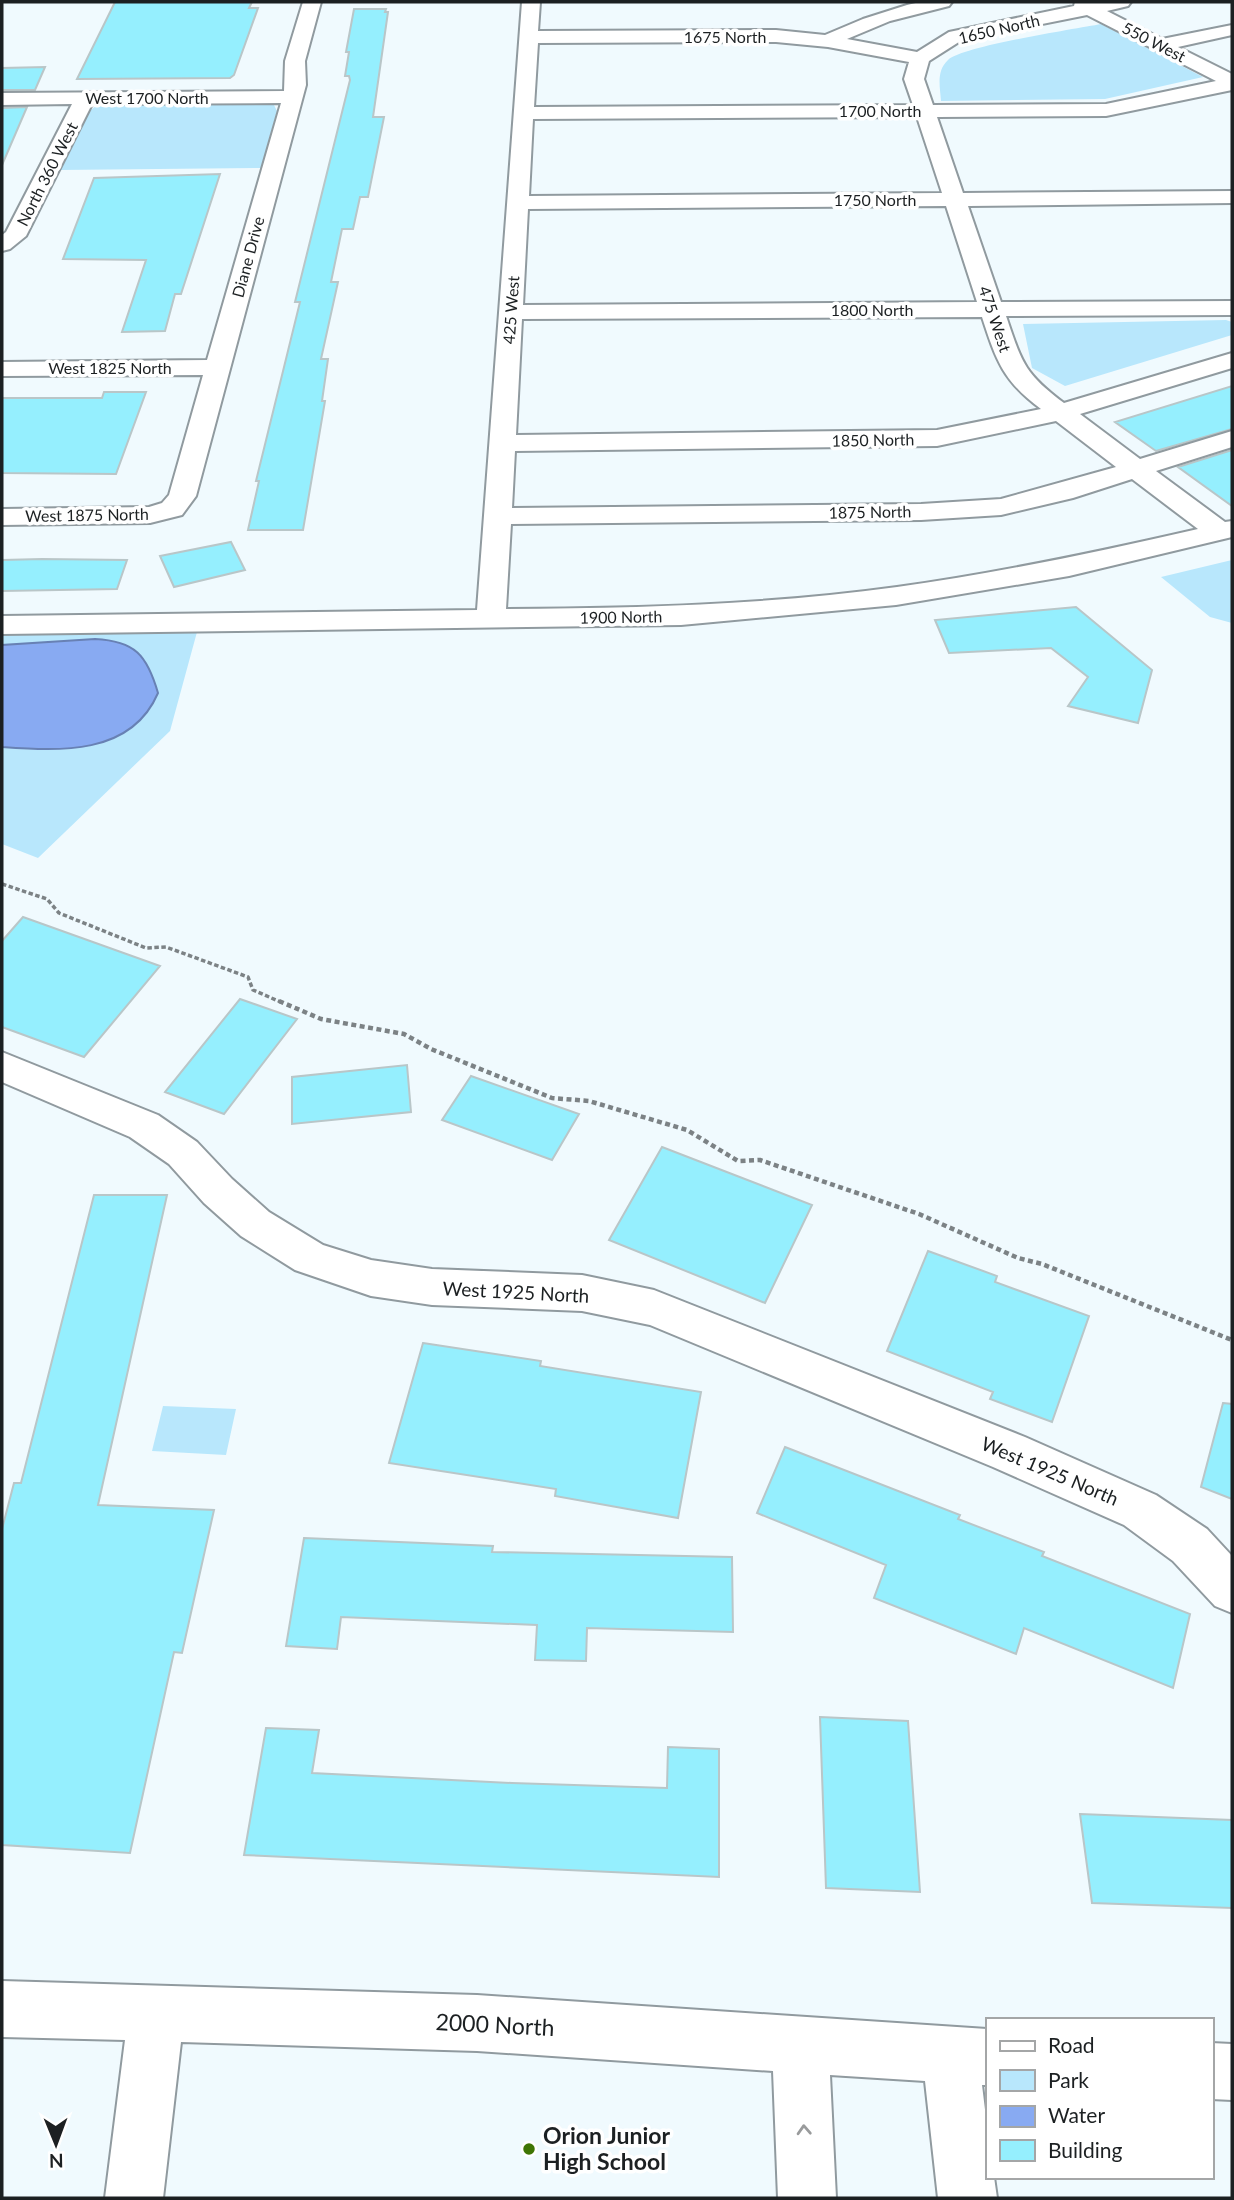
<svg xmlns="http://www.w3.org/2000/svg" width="1234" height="2200" font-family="Lato,sans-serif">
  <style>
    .green { fill: #b8e7fc }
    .water { fill: #88aaf2; stroke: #6881b4; stroke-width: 2 }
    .building { fill: #95effe; stroke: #b9c6c8; stroke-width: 2 }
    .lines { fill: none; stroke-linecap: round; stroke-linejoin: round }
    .minor-casing { stroke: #909a9f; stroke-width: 4 }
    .path-far1 { stroke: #7c8285; stroke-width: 3.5; stroke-dasharray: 4.5 2.5; stroke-linecap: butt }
    .path { stroke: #7c8285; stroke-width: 4.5; stroke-dasharray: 5 3.5; stroke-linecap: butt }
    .minor { fill: #fff; fill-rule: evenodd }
    .oneway { stroke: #999b9c }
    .poi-dot { fill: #3e7504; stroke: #fff; stroke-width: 2.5 }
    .labels { text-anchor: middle; stroke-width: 7; stroke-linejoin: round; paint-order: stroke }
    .far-street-label { font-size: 16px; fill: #1c2022; stroke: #fff }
    .street-label { font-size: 19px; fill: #1c2022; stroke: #fff }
    .near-street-label { font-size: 23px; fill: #1c2022; stroke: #fff }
    .near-poi-label { font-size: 23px; font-weight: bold; fill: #1c2022; stroke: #fff; text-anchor: start }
  </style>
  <rect width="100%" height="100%" fill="#f0fafe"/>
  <!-- green -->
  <path class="green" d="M1101,24L1203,77L1105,99L941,101C940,87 936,71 948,60C963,46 1075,29 1101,24Z
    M261,103L274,105L277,111L261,168L59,170L87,113L96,106Z
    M1226,320L1232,322V335L1065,386L1032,368L1023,324Z
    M1232,560V623L1210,617L1161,577Z
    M197,632L170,731L38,858L2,844V633Z
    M163,1406L236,1409L226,1455L152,1451Z"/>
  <!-- water -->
  <path class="water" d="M95,639C135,641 147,655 158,693C131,756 59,751 2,747V645Z"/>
  <!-- building -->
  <path class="building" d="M115,2H252L249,8H258L234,75L230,78L77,79Z
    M354,9H386L385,12H388L373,117H384L368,197H360L353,229H342L331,282H338L321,359H328L322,401H325L303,530H248L259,481H256L300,302H295L350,80L349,76H345L349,52H346Z
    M45,67L35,90H2V68Z
    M27,107L2,165V108Z
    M220,174L181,294H175L165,331L122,332L146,260L63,259L94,178Z
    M1232,386V429L1156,451L1115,422Z
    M104,392H146L116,474L2,473V398H102Z
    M1232,450V506L1178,467Z
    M231,542L245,570L174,587L160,556Z
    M2,560L42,559L127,560L117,589L2,591Z
    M1076,607L1152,670L1138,723L1068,706L1088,677L1051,648L949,653L935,620Z
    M23,917L160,966L84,1057L2,1027V941Z
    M240,999L297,1019L224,1114L165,1092Z
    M407,1065L411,1112L292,1124V1077Z
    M471,1076L579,1114L552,1160L442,1120Z
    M662,1147L812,1205L765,1303L609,1240Z
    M94,1195H167L98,1505L214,1510L182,1653L174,1652L130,1853L2,1845V1529L14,1483H21Z
    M928,1251L997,1276L995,1282L1089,1316L1052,1422L990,1399L993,1392L887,1351Z
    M423,1343L541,1361L540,1366L701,1392L678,1518L555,1496L556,1489L389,1463Z
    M1223,1403L1232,1404V1499L1201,1487Z
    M785,1447L960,1515L958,1519L1044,1552L1042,1556L1190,1614L1173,1688L1024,1628L1016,1654L874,1598L886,1565L757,1513Z
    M304,1538L493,1546L492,1552L732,1557L733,1632L587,1628L586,1661L535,1660L537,1625L341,1617L337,1649L286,1646Z
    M820,1717L908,1721L920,1892L826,1888Z
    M266,1728L319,1730L312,1773L512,1783L667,1788L668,1747L719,1749V1877L244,1855Z
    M1080,1814L1232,1820V1908L1092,1903Z"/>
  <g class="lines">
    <!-- minor casing -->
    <g class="minor-casing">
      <path id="minor" d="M303,2H321L305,61L306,85L196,496L182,515L150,523L2,525V509L149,507L162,503L169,495L203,375L2,376V362L207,360L281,103L92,104L26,236L10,249L2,251V235L6,232L72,104L2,105V93L284,91L285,61Z
        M522,2H540L538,31L776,30L825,35L863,19L907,5L920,2H952L949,6L890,21L847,39L917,52L949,32L1074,6L1075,2H1131L1128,6L1107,11L1162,39L1232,25V35L1178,47L1232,74V90L1106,116L937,117L963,193L1232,191V203L968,206L1001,302L1232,301V315L1006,316C1022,363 1024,373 1064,403L1232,353V368L1080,414L1140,459L1232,431V447L1156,471L1225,522L1232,521V537L1069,576L896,605L681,625L2,634V616L477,610ZM1087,15L1216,81L1106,104L933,105L924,79L929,61L962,40ZM776,42L828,47L909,62L904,79L913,105L534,107L538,43ZM917,117L942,193L529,196L533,119ZM946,206L977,302L523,305L528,209ZM982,317C996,360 1003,381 1041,409L937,430L516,435L522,319ZM1056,421L1116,467L1001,499L921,504L512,508L515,451L937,446ZM1132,479L1198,529C1098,552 998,573 897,587C767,605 637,608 506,609L511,524L921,520L1001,515L1073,498Z
        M2,1052L158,1115L197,1142L232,1179L269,1212L323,1245L371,1260L432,1269L582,1275L654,1290L1025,1437L1156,1495L1207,1529L1232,1556V1613L1215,1606L1173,1561L1124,1525L993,1467L650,1325L582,1311L432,1305L371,1296L295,1270L241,1236L204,1203L169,1164L130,1137L2,1082Z
        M2,1981L477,1995L987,2029V2085H982L987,2126V2177H994L997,2198H938L925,2081L830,2075L836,2198H778L773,2071L477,2051L181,2042L163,2198H105L125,2040L2,2037Z
        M1211,2043L1232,2044V2100L1211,2099Z"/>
    </g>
    <!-- path-far1 -->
    <path class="path-far1" d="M2,884L47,899L59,913L146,948L166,947L248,977L253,990L283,1003"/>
    <!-- path -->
    <path class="path" d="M279,1001L321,1019L404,1034L431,1049L552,1098L589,1101L687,1130L738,1161L760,1160L919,1214L1018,1258L1042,1264L1232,1340"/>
    <!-- minor -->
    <use href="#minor" class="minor"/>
  </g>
  <!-- one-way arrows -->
  <defs><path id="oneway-chevron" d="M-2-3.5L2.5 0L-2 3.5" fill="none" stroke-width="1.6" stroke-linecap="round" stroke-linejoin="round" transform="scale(1.75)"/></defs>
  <use class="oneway" href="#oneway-chevron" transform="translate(804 2130) rotate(-93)"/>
  <!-- markers -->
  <circle class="poi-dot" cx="529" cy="2149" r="7"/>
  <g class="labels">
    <!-- far-street labels -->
    <g class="far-street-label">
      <text transform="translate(999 29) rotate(-13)" y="6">1650 North</text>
      <text x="725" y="43">1675 North</text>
      <text transform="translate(1154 42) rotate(27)" y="6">550 West</text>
      <text x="147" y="104">West 1700 North</text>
      <text x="880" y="117">1700 North</text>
      <text transform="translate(47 174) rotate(-63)" y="6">North 360 West</text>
      <text x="875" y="206">1750 North</text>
      <text transform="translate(248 257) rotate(-75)" y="6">Diane Drive</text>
      <text transform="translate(511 310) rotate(-86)" y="6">425 West</text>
      <text x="872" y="316">1800 North</text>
      <text transform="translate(995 319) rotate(71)" y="6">475 West</text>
      <text x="110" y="374">West 1825 North</text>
      <text transform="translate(873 440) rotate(-1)" y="6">1850 North</text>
      <text transform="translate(870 512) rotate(-1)" y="6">1875 North</text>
      <text transform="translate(87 515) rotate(-1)" y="6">West 1875 North</text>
      <text transform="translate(621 617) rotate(-1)" y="6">1900 North</text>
    </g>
    <!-- street labels -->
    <g class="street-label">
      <text transform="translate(516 1292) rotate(3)" y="7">West 1925 North</text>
      <text transform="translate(1050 1471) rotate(23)" y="7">West 1925 North</text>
    </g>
    <!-- near-street labels -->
    <g class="near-street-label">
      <text transform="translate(495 2025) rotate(3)" y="8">2000 North</text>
    </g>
    <!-- near-poi labels -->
    <g class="near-poi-label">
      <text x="543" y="2144">Orion Junior<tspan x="543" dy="26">High School</tspan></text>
    </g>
  </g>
  <!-- border -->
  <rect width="1234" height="2200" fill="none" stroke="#1c2022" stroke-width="7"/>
  <!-- legend -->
  <rect x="986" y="2018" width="228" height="161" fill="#ffffff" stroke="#a4a6a7" stroke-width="2"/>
  <rect x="1000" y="2041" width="35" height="10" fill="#ffffff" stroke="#a4a6a7" stroke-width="2"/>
  <text x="1048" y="2053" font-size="21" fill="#1c2022">Road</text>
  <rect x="1000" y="2070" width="35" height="21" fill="#b8e7fc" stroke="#a4a6a7" stroke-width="2"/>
  <text x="1048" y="2088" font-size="21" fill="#1c2022">Park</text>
  <rect x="1000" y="2106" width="35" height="21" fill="#88aaf2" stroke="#a4a6a7" stroke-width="2"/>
  <text x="1048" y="2123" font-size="21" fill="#1c2022">Water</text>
  <rect x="1000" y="2140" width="35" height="21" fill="#95effe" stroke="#a4a6a7" stroke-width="2"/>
  <text x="1048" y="2158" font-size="21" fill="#1c2022">Building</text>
  <!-- north arrow -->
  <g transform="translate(56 2144) rotate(179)" stroke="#ffffff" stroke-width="5" paint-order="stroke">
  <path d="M0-5L12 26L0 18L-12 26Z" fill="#1c2022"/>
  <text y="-10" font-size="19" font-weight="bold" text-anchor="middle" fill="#1c2022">N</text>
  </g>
</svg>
